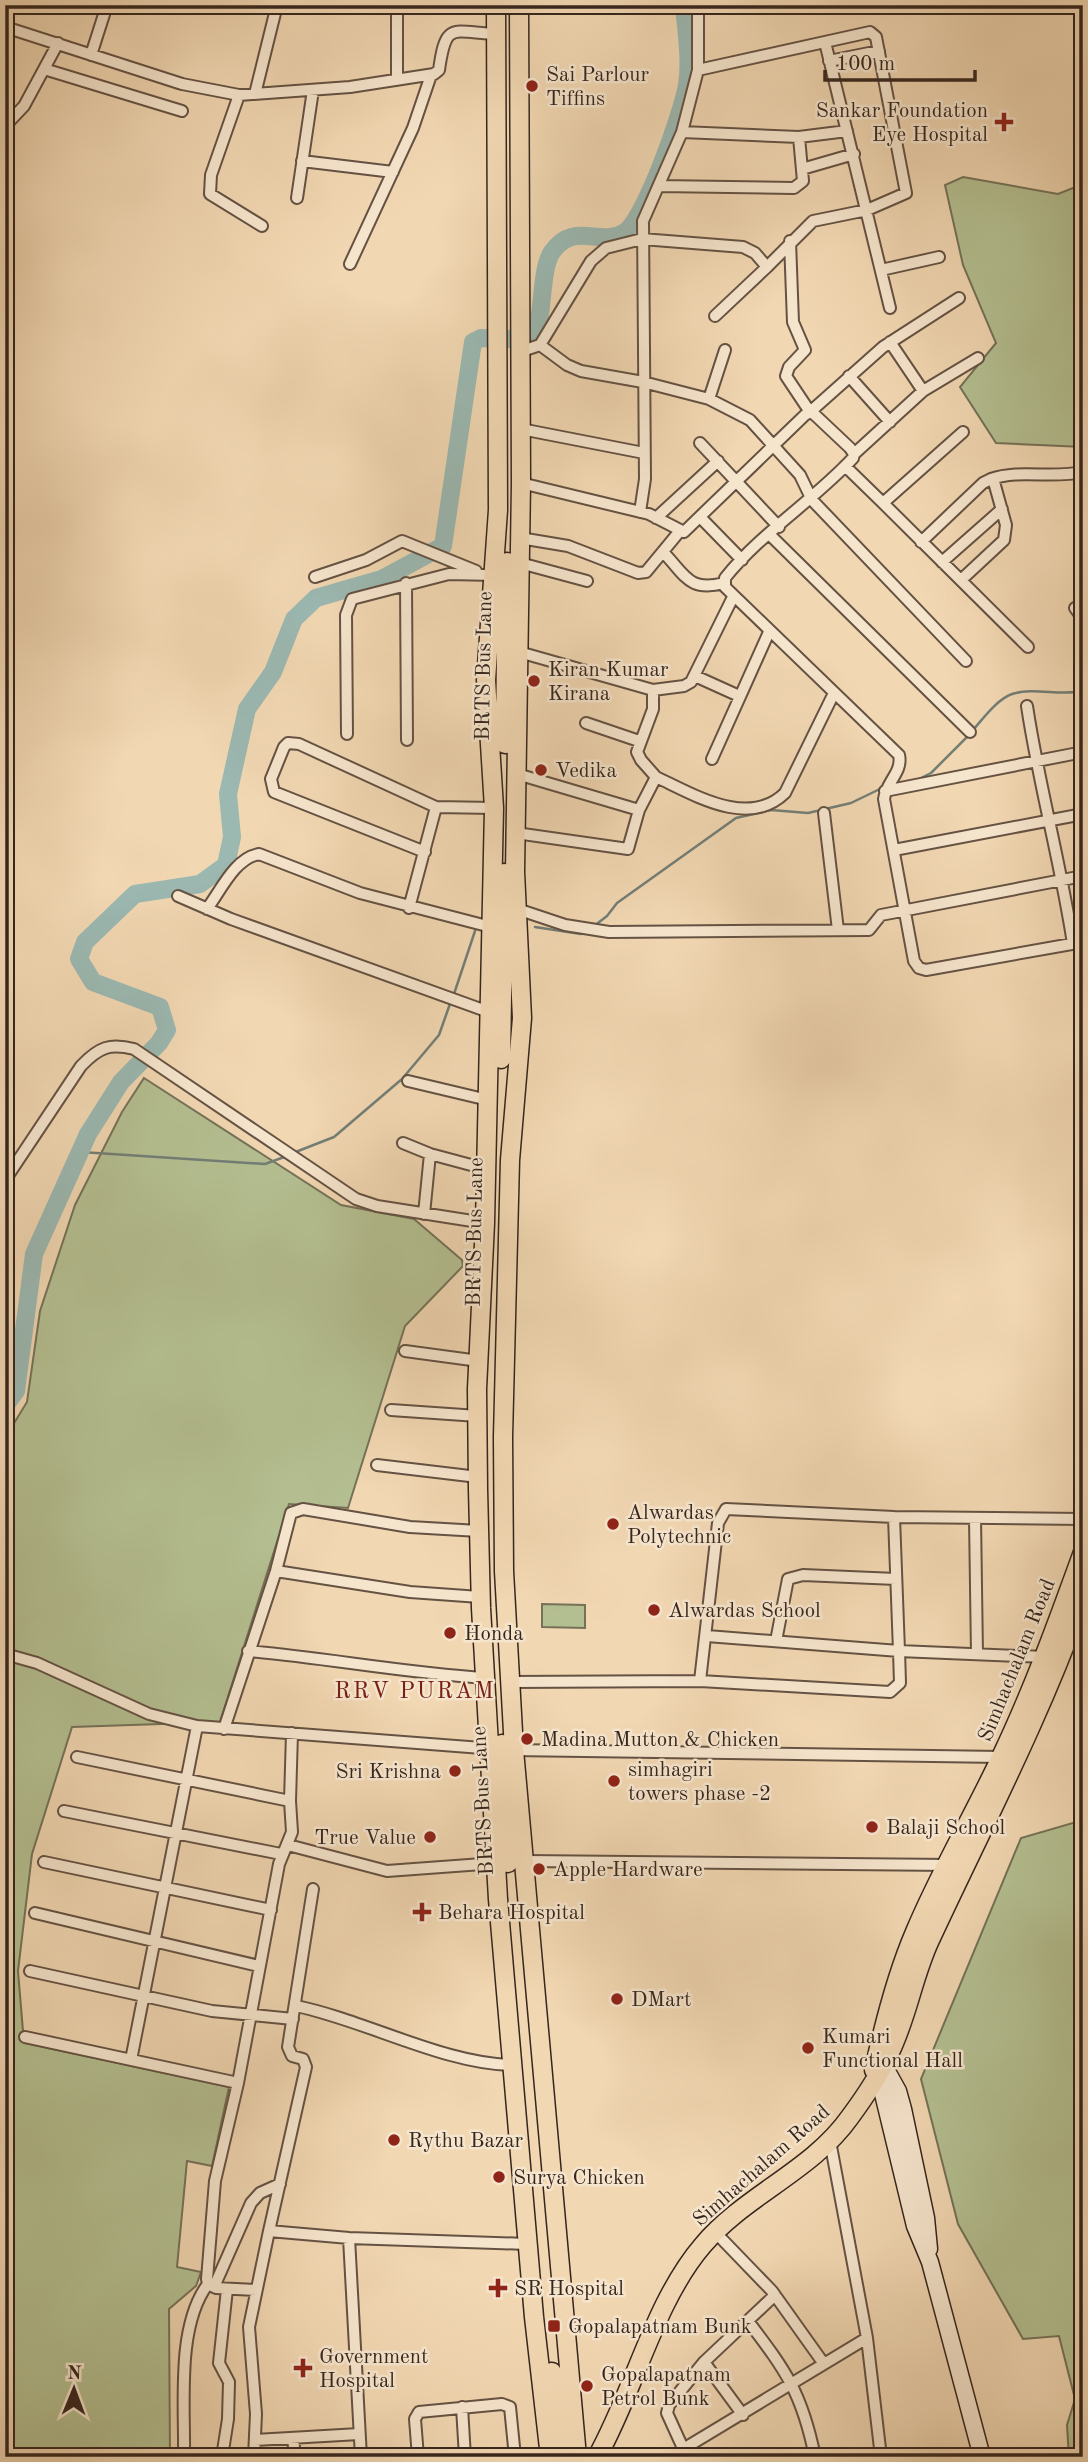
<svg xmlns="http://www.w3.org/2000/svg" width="1088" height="2462" font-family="'Old Standard TT',serif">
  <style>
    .green { fill: #b4bf91; stroke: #757258; stroke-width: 2 }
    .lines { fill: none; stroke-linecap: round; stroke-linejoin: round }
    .stream { stroke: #737e76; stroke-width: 2.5 }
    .river { stroke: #9bb8b1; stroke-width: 18 }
    .street-casing { stroke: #655243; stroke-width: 14 }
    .secondary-casing { stroke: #36261e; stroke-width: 19 }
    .primary-casing { stroke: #36261e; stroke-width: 21 }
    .street { stroke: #f6e5cd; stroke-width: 10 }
    .secondary { stroke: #f6e5cd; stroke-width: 16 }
    .primary { stroke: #f1d7b2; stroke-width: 18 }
    .poi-dot { fill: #8f2418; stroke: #f6e5cd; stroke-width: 2.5 }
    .labels { text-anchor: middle; stroke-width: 5; stroke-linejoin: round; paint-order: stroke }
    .poi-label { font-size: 21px; fill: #36261e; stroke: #f6e5cd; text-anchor: start }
    .street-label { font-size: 21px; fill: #36261e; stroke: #f6e5cd }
    .neighbourhood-label { font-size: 23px; letter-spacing: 2px; fill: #7a1f14; stroke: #f6e5cd }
  </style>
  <rect width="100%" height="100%" fill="#f1d7b2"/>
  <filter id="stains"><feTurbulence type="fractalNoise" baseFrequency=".00286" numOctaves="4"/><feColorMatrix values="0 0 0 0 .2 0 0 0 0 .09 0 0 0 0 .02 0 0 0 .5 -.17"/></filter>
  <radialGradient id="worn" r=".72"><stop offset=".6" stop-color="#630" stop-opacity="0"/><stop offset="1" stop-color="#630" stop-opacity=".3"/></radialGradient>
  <!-- green -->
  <path class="green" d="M963,177L1058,194L1083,184V447L996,443L960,387L996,343L963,265L945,185Z
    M144,1078L341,1205L414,1219L462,1260L463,1266L405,1326L348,1508L289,1504L220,1722L72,1727L32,1854L18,1971L24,2043L229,2087L212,2166L187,2161L177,2267L201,2272L196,2286L169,2309L170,2457H5V1438L27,1402L40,1311L75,1205L122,1112Z
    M542,1604L585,1605V1628L542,1627Z
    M1083,1820V2457H1069L1067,2425L1075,2399L1059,2336L1023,2339L958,2224L921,2079L1021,1838Z"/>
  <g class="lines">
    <!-- stream -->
    <path class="stream" d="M972,731C983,719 996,700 1012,694C1033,687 1060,696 1083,691
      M917,780L931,773L968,736
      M594,926L607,916L617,903L736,818L771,810L808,813L851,803L884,787
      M535,927L581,934L585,931
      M454,994L475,931
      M81,1152L265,1164L287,1156
      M293,1153L334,1137L402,1079L439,1035L451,1001"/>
    <!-- river -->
    <path class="river" d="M5,1406L16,1391L34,1254L88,1134L121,1082L159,1043L167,1030L160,1007L93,982L79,959L85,942L135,894L200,884L226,865L232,837L228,794L247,709L273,672L294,619L316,598L382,579L443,546L473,342L481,338L534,340C544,318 540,269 552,252C575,220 600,248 625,232C646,217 682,113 687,85C691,60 686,31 684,5"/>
    <!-- street casing -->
    <g class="street-casing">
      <path id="street" d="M5,27L182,84L239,95L350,87L434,74L439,70C446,21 451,32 496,34
        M825,42L890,308
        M91,55L107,5
        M829,61L879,51
        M44,69L182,111
        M397,80V5
        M255,94L277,5
        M239,95L211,175L210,194L262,226
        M5,126L24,106L58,43
        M799,137L847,131
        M302,161L393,172
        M802,169L854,154
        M659,186L794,188L803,181L799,137L682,132
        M297,198L313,90
        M790,241L793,322L805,350L789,367L786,376L810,412L883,347L959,298
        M350,264L413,128L431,75
        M881,270L939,257
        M715,316L767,267
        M890,342L923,391
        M540,345L567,365L581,371L643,382L709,399L750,420L800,475L812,500L966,661
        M522,351L540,345L591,261L606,248L642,239L743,247L755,253L767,267L813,221L867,210L906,193L876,37L870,32L698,70
        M849,376L890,422
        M709,399L725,350
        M521,429L644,453
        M963,432L883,503L1028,647
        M700,443L779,527
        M854,454L923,391L978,358
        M845,466L883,503
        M991,479C1021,469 1051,479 1083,472
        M521,483L649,514L684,532L805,415L810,412L815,415L850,448L854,454L853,458C813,501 761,533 725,578V587L899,755C903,772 886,782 884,799L914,961L919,968L926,970L1083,942
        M640,512L645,479L643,221L682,132L698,70V5
        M700,517L742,560
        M656,518L718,461
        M770,535L970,732
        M520,538L568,546L638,573L646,572L679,532
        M921,542L983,483L991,479L994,482L1006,525L1004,540L961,580
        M664,553C686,576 689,592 724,583
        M942,562L1002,509
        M520,563L587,581
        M315,577L366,560L402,541L476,571
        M406,583L407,740
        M1075,608L1083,619
        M695,676L737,695
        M653,690L684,686L691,682L733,597
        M1027,706C1039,786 1061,864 1073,944
        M586,723L639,741
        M347,734L346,615L352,599L449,574L495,575
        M712,759L769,632
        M517,774L639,810
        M656,777C693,794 748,829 785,793L834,693
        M885,791L1083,752
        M824,813L838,930
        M516,833L628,849L639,810L656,777L641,760L637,752L653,709V690L519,652
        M894,850L1083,814
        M425,852L274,792L271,779L284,747L288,743L299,744L436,807L494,808
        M178,896L231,919L489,1012
        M409,908L436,807
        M207,909C221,890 235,858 259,854L360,893L491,927
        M517,909L565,925L609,932L869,930L881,915L1083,876
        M408,1081L488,1100
        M403,1143L430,1154L486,1169
        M5,1180L81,1066C99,1047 110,1043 134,1049L356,1199L377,1206L485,1223
        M424,1214L430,1154
        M405,1351L479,1361
        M391,1410L478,1416
        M377,1465L478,1477
        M894,1517L1083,1519
        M975,1518L977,1654
        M276,1571L410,1592L480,1597
        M776,1641L788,1579L803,1575L896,1579
        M248,1651C327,1658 405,1673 485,1678
        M5,1654L37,1663L149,1714L197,1726L495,1749
        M700,1681L718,1523L726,1509L894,1517L899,1651L707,1636
        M510,1682L700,1681L890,1692L900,1683L899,1651L1045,1657
        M224,1729L276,1571L291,1513L303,1509L410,1527L479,1531
        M511,1750L1001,1757
        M77,1757L290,1801
        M64,1811L281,1854
        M288,1845L387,1871L496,1863
        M525,1861L951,1865
        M44,1862L271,1910
        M35,1913L259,1966
        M30,1971L212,2011L293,2019
        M296,2006C365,2020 446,2065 514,2065
        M25,2037L238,2083
        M131,2060L197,1726
        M830,2141L867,2338L881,2457
        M269,2231L306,2067L303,2059L292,2056L288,2047L313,1889
        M715,2232L772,2291L824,2364
        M349,2238L361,2457
        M214,2287L251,2203L260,2193L280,2184
        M256,2290L216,2288L208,2284L207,2279L215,2181L238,2083L279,1864L292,1832L290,1801L292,1733
        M748,2321C786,2371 802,2393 815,2457
        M704,2362L743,2415
        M462,2407L465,2457
        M293,2438L295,2457
        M255,2440L359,2434
        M184,2457C185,2405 176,2326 208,2284
        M222,2457L228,2419L229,2382L219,2363L227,2289
        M254,2457L256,2414L249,2327L269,2231L349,2238L527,2244
        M418,2457L415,2419L419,2412L502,2404L510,2407L515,2457
        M670,2457L867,2338
        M687,2457L667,2413L669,2405L704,2362L775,2295"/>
    </g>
    <!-- secondary casing -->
    <g class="secondary-casing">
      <path id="secondary" d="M883,2064L898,2091L903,2109L926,2218L929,2249
        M878,2073L915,2226L930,2262L982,2457"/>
    </g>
    <!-- primary casing -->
    <g class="primary-casing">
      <path id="primary" d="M496,5L498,510L486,680L494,808L485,1223L477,1389L478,1489L481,1608L498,1899L534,2317L550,2457
        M519,5L521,483L515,872L522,1018L510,1160L503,1437L504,1571L514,1750L577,2457
        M505,744L507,562
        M501,1059L504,873
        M502,1744L508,1863
        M874,2070C884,2024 896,1976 915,1932C940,1872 974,1815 1002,1755C1033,1690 1058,1621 1083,1552
        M552,2372L565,2457
        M597,2457C635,2389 654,2302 703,2245C745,2195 812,2171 850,2117C864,2098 879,2076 889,2054C907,2019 913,1976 930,1940C983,1826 1041,1716 1083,1597"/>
    </g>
    <!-- street -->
    <use href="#street" class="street"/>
    <!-- secondary -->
    <use href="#secondary" class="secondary"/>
    <!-- primary -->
    <use href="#primary" class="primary"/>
  </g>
  <!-- markers -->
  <g class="poi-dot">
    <circle cx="532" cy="86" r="7"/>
    <path d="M1000.5 111.5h7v7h7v7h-7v7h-7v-7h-7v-7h7z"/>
    <circle cx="534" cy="681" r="7"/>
    <circle cx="541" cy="770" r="7"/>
    <circle cx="613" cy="1524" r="7"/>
    <circle cx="654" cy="1610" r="7"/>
    <circle cx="450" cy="1633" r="7"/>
    <circle cx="527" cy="1739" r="7"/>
    <circle cx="455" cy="1771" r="7"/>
    <circle cx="614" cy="1781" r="7"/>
    <circle cx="872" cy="1827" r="7"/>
    <circle cx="430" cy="1837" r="7"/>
    <circle cx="539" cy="1869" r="7"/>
    <path d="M418.5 1901.5h7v7h7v7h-7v7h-7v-7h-7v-7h7z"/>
    <circle cx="617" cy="1999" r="7"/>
    <circle cx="808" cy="2048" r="7"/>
    <circle cx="394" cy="2140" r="7"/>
    <circle cx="499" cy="2177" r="7"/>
    <path d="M494.5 2277.5h7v7h7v7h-7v7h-7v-7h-7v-7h7z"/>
    <rect x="547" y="2319" width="14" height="14" rx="3.5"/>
    <path d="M299.5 2357.5h7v7h7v7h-7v7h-7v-7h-7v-7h7z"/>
    <circle cx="587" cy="2386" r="7"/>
  </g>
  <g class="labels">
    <!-- poi labels -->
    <g class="poi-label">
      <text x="546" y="81">Sai Parlour<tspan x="546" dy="24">Tiffins</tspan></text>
      <text x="988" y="117" text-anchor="end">Sankar Foundation<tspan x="988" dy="24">Eye Hospital</tspan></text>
      <text x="548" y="676">Kiran Kumar<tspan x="548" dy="24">Kirana</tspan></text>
      <text x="555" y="777">Vedika</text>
      <text x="627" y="1519">Alwardas<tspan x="627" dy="24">Polytechnic</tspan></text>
      <text x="668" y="1617">Alwardas School</text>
      <text x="464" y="1640">Honda</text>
      <text x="541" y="1746">Madina Mutton &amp; Chicken</text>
      <text x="628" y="1776">simhagiri<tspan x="628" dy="24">towers phase -2</tspan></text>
      <text x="441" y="1778" text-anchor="end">Sri Krishna</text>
      <text x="886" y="1834">Balaji School</text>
      <text x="416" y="1844" text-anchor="end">True Value</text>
      <text x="553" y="1876">Apple Hardware</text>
      <text x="438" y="1919">Behara Hospital</text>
      <text x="631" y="2006">DMart</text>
      <text x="822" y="2043">Kumari<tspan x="822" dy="24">Functional Hall</tspan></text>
      <text x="408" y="2147">Rythu Bazar</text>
      <text x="513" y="2184">Surya Chicken</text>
      <text x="514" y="2295">SR Hospital</text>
      <text x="568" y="2333">Gopalapatnam Bunk</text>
      <text x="319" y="2363">Government<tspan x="319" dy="24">Hospital</tspan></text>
      <text x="601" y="2381">Gopalapatnam<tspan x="601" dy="24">Petrol Bunk</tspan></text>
    </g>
    <!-- street labels -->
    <g class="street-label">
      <text transform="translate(483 666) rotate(-89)" y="7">BRTS Bus Lane</text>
      <text transform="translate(474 1232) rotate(-89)" y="7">BRTS Bus Lane</text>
      <text transform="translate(1016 1660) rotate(-68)" y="7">Simhachalam Road</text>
      <text transform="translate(482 1801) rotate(-93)" y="7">BRTS Bus Lane</text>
      <text transform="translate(761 2165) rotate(-41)" y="7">Simhachalam Road</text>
    </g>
    <!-- neighbourhood labels -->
    <g class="neighbourhood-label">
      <text x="415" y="1698">RRV PURAM</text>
    </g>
  </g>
  <!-- margin -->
  <rect width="1088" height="2462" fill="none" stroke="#f1d7b2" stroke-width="28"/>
  <rect x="7" y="7" width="1074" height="2448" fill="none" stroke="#36261e" stroke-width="3.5"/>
  <rect x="14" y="14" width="1060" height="2434" fill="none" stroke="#36261e" stroke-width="2"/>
  <!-- north arrow -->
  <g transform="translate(74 2389) rotate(1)" stroke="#f6e5cd" stroke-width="5" paint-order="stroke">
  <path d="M0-5L12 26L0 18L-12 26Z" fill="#36261e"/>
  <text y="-10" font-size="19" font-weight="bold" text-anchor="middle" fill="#36261e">N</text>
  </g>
  <!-- scale -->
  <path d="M825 70v10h150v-10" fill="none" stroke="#36261e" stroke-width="3.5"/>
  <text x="836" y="70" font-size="21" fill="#36261e" stroke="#f6e5cd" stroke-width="5" paint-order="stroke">100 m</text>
  <rect width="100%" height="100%" filter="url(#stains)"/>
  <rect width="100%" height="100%" fill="url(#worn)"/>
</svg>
